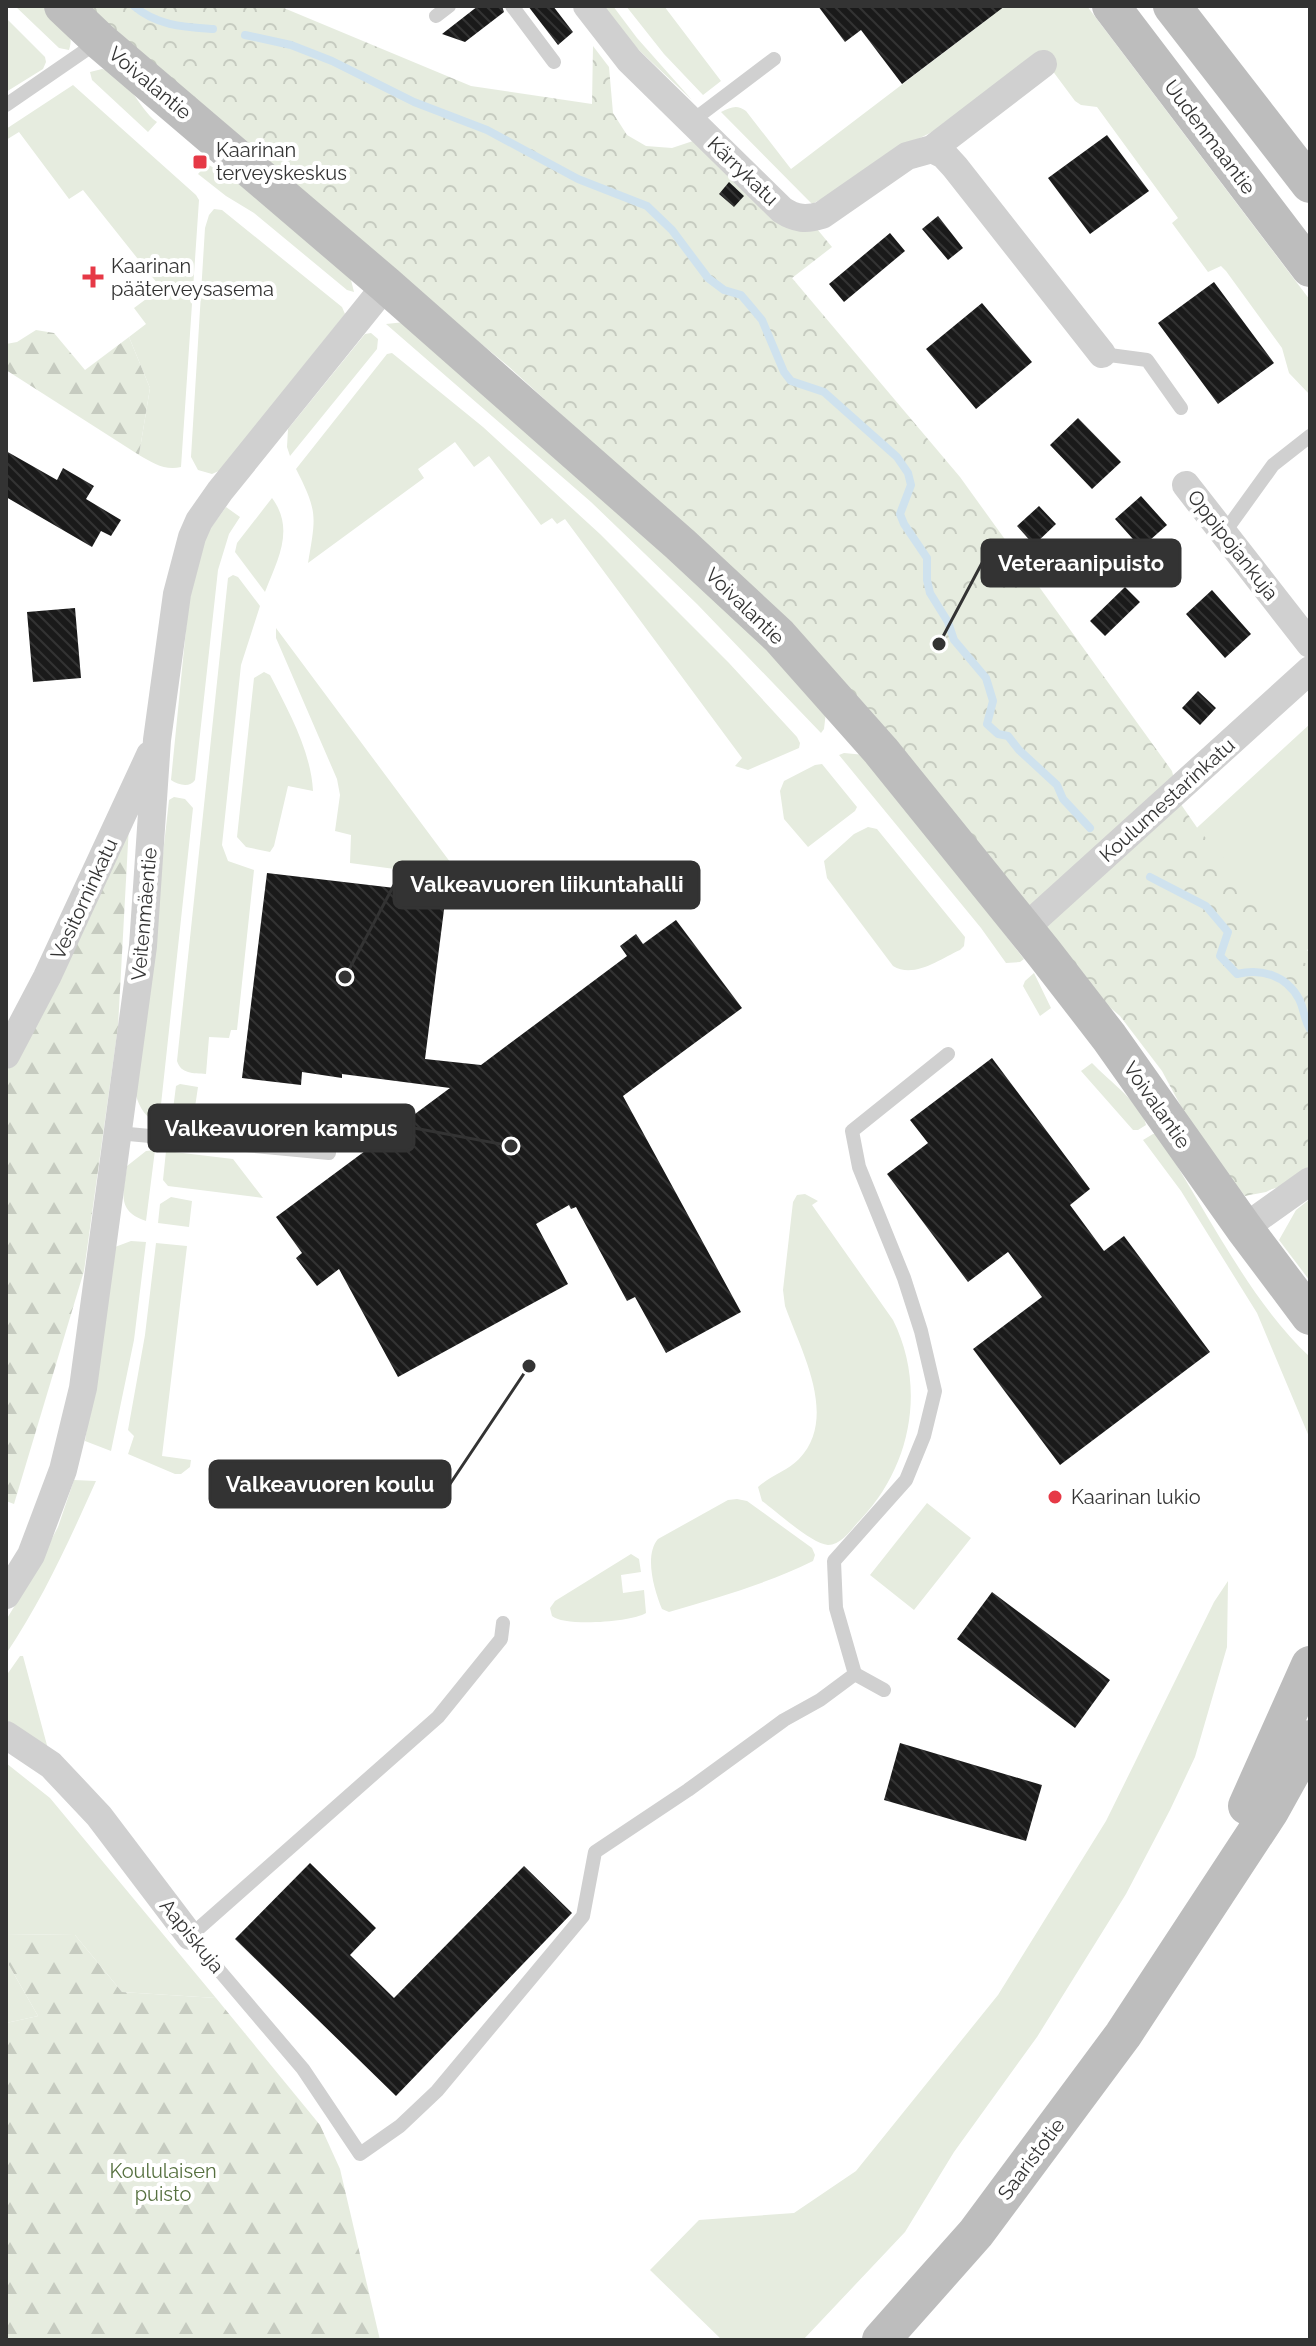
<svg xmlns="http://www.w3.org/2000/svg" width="1316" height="2346" font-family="Raleway,sans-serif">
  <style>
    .grass { fill: #e6ecdf }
    .forest { fill: url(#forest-firs) }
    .park { fill: url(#park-crowns) }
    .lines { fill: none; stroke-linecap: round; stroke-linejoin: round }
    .stream { stroke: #cfe2ee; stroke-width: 8 }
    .building { fill: url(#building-back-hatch) }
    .lane { stroke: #d0d0d0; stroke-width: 14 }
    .street { stroke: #d0d0d0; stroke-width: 28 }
    .secondary { stroke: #bdbdbd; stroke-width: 38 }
    .poi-dot { fill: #e63946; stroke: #fff; stroke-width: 3 }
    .labels { text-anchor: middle; stroke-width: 8; stroke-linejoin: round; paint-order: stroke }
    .street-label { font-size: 20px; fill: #333; stroke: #fff }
    .poi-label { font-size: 20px; fill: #333; stroke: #fff; text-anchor: start }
    .park-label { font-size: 20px; fill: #56703f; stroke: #fff }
    .leader { fill: none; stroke: #333; stroke-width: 3 }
    .callout-dot { fill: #333; stroke: #fff; stroke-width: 3 }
    .callout { fill: #333; stroke: #333; stroke-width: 3 }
    .callout-label { font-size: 22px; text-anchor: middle; font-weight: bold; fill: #fff }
  </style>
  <defs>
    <pattern id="forest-firs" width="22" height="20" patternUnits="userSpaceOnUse" patternTransform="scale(2)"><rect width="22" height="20" fill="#e6ecdf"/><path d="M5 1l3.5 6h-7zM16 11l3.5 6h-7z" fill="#c6cbc0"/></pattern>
    <pattern id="park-crowns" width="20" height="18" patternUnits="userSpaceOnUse" patternTransform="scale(2)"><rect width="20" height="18" fill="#e6ecdf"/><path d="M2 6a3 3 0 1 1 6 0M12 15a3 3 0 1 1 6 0" fill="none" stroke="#c6cbc0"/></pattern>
    <pattern id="building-back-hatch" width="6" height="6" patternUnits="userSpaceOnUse" patternTransform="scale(2)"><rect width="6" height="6" fill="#1a1a1a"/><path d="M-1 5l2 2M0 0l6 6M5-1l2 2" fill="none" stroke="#333"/></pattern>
  </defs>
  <rect width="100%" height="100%" fill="#fff"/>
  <!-- grass -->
  <path class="grass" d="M15,6H44C59,19 76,29 69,50L59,48Z
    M599,6H613L637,38L692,100L625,37Z
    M626,6H664L721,81L703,95L664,54Z
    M985,6H1087L1310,300V395L1289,373L1282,348L1226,271L1221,266L1208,272L1172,223L1178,218L1097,107L1081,105L1075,101L1046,62L934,131L892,152L840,189L812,204L721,112C731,107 737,104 746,111L791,169L992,16Z
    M6,18L45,57L46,62L43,69L6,92Z
    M102,69C129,74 137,108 157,122L148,132L92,80L90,72Z
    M73,85L196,195L199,200L181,467C165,471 153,463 139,455L150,388L129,337L146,324L134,308L161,288L83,190L69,199L19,132L6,140V129Z
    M207,164L258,193L350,276L354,292L347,290L254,213L226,196L198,174Z
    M214,209L222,210L342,307L345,314L221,470L212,474L198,470L191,457L205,228L209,215Z
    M405,322L660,539L826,712L824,729L821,733L697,604L591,502L386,324Z
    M371,333L378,339L377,349L290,456L287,447L288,429L365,334Z
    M392,353L483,427L600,534L729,663L797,737L800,743L799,748L748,770L735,766L742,758L565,519L557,524L552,518L541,525L489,456L474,467L455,442L418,469L424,478L308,563C316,516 318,512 296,469L387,354Z
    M272,498C295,529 278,559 265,592L235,552L237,543Z
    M226,507L240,517L229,534L218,570L195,780C190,788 178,785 171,780L190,589L207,533Z
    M233,575L238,577L260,606L241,665L222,845L228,861L254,870L237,1030H231L229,1038L209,1037L206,1074C193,1073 181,1074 177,1061L228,578Z
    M276,628L462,878L350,863L351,835L335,831L340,795L337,779L276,638Z
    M264,672L270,675C288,710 311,751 313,791L288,786L274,846L270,852L246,847L237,837L254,678Z
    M1310,724V948L1307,950L1310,954V1170L1266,1192L1245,1196L1140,880Z
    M844,753L865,755L1024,959L1020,962L1006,963L981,928L839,755Z
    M822,764L857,807L855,811L808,847L784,819L780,791L784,781L815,765Z
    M174,797L185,799L193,808L159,1123C145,1117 141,1110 136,1096L169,800Z
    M868,827L877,829L965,937L964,946L960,950C940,959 914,979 893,966L827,878L824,861L854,834Z
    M1034,973L1051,1008L1040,1016L1023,986L1025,981Z
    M1092,1063C1107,1079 1143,1105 1146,1125L1138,1130H1133L1081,1071Z
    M180,1084L198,1087L192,1127L171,1125L176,1086Z
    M1153,1134H1157C1204,1205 1249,1301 1310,1357V1439L1257,1313L1181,1191L1143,1140Z
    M155,1150L146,1221C115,1211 124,1191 127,1166L146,1151Z
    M166,1151L233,1159L263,1198L168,1186L163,1180Z
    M805,1194L818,1201L812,1205L893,1320C926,1386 912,1465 861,1519C852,1528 842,1545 828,1545C812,1544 776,1511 762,1501L758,1487C770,1476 787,1471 799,1459C839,1417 801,1351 785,1306L783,1290L793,1202L797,1195Z
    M171,1197L192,1201L189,1227L158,1223L160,1204Z
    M1310,1199V1281L1279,1240L1296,1210Z
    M131,1241L146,1242L134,1340L111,1451L85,1441L115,1247Z
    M156,1243L187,1246L162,1456L191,1460L190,1467L181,1474H175L128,1454L134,1436L128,1430L145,1335Z
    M74,1480L96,1481C69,1541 43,1599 6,1654V1620L28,1584L58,1527Z
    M737,1499L747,1501L812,1548L815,1555L813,1561C767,1584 718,1597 669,1612L662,1609C654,1590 644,1555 658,1539L728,1500Z
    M927,1503L971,1538L914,1610L870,1575Z
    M631,1554L639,1559L641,1572L621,1575L623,1593L644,1590L646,1613C632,1622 564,1627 552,1616L550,1608L555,1601Z
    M1228,1581L1227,1647L1195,1757L1170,1810L1126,1894L1037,2037L954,2152L905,2232L803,2340H722L650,2270L699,2220L794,2213L856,2171L998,1995L1106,1821L1214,1602Z
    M20,1656H23L48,1749L6,1724V1676Z
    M6,1763L50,1798L216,1998L122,1992L75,1935L6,1934Z
    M6,1960L38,2016L6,2023Z"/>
  <!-- forest -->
  <path class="forest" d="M36,330L54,333L85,370L129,337L150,388L139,455L6,370V344L17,342Z
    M129,825L118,1027L84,1271L14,1504L6,1501V1073L23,1044Z
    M6,1934L75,1935L122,1992L216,1998L320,2125L340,2169L380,2340H6V2023L38,2016L6,1960Z"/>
  <!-- park -->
  <path class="park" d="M82,6H279L471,86L592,104L593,46L609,67L613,113L627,135L646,146L672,148L696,140L817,229L832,247L792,278L960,477L1172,771L1180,803L1198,829L1305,952L1299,960L1310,966V1170L1283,1186L1245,1196L1198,1138L1162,1071L1120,1016L1078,980L643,489L508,366L228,134Z"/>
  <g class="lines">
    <!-- stream -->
    <path class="stream" d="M134,6C157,26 185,27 213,29
      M245,35L291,45L332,61L414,102L487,130L578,179L647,206L672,230L708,278L724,290L741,295L752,308L762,320L784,372L791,381L824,392L897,457L908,473L911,485L900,514L904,524L927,558V580L930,593L948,622L954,640L986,678L993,701L987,724L998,734L1008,736L1019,750L1057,785L1063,799L1090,828
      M1150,877L1206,906L1228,932L1220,956L1237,974C1261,968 1286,975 1299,999C1304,1008 1304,1020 1310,1029"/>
  </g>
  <!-- building -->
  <path class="building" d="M478,6H502L504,12L465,42L442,34Z
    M528,6H553L573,32L558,45Z
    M818,6H1005L902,84L861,30L845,42Z
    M1107,135L1149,191L1090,234L1048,178Z
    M729,182L744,196L734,207L719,194Z
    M938,216L963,248L948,260L922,229Z
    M890,233L905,251L844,302L829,284Z
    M1214,282L1274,363L1218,404L1158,323Z
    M982,303L1032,362L976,409L926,349Z
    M1078,418L1121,462L1092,489L1050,445Z
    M6,451L57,480L63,468L94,486L86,499L121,520L111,536L101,531L92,547L6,497Z
    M1141,496L1167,525L1141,548L1115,519Z
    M1039,506L1056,524L1034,545L1017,526Z
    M1125,587L1140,602L1105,636L1090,621Z
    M1212,590L1251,634L1225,658L1186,614Z
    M75,608L81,678L33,682L27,612Z
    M1198,691L1216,708L1200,725L1182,708Z
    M267,873L446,894L425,1059L481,1065L627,956L620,946L636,934L643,944L676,920L742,1008L623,1096L741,1312L666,1353L635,1297L627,1301L576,1207L571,1209L569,1205L536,1224L568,1284L398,1377L339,1269L317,1286L296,1258L302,1253L276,1217L450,1088L342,1074V1078L302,1072L301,1085L242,1078Z
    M992,1058L1090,1189L1070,1205L1104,1251L1124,1236L1210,1352L1060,1465L973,1349L1042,1297L1008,1252L968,1282L887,1174L928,1143L910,1120Z
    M992,1592L1110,1680L1075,1728L957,1639Z
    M900,1743L1042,1785L1026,1841L884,1800Z
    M310,1863L376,1928L350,1955L394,1998L524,1866L572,1913L396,2096L235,1939Z"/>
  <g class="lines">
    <!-- lane -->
    <path class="lane" d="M512,6L554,62
      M436,16L449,6
      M6,105L99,41
      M692,121L774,59
      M1102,354L1147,360L1181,408
      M1224,533L1273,465L1310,436
      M118,1133L329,1153
      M503,1623L501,1639L438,1717L190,1936L303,2069L360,2154L400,2126L437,2091L583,1916L595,1852L688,1790L784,1720L820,1700L855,1674
      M884,1690L855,1674L836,1608L834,1561L906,1480L924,1436L935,1391L921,1331L904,1278L859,1167L852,1131L948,1054"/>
    <!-- street -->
    <path class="street" d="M587,6L629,60L782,210C796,219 806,220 822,215L907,156L932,149L1043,64
      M932,149L944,155L955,167L1102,354
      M1186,485L1310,644
      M1024,929L1310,670
      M6,1055L47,977L150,755
      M1244,1228L1310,1181
      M6,1595L31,1555L63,1470L83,1388L143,946L157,740L177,594L192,537L199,521L220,491L386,285
      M6,1735L51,1765L99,1816L190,1936"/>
    <!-- secondary -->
    <path class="secondary" d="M63,6L100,41L386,285L680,544L779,636L881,751L1044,953L1109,1037L1244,1228L1310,1316
      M1111,6L1310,268
      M1172,6L1310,184
      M1247,1806L1310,1665
      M881,2340L976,2233L1123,2035L1270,1811L1310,1739"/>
  </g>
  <!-- markers -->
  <g class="poi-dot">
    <rect x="192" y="154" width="16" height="16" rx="4"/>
    <path d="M89 265h8v8h8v8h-8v8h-8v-8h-8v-8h8z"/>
    <circle cx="1055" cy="1497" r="8"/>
  </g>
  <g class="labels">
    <!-- street labels -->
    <g class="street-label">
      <text transform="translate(150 83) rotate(40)" y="7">Voivalantie</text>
      <text transform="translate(1210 137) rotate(53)" y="7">Uudenmaantie</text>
      <text transform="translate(743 171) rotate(44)" y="7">Kärrykatu</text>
      <text transform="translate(1233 545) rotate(52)" y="7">Oppipojankuja</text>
      <text transform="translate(745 606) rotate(44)" y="7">Voivalantie</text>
      <text transform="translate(1167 800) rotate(-42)" y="7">Koulumestarinkatu</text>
      <text transform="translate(84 899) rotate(-65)" y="7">Vesitorninkatu</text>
      <text transform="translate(144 914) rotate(-85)" y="7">Veitenmäentie</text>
      <text transform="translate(1157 1105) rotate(55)" y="7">Voivalantie</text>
      <text transform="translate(192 1936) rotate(51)" y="7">Aapiskuja</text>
      <text transform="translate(1031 2159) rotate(-53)" y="7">Saaristotie</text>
    </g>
    <!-- poi labels -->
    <g class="poi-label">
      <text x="216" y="157">Kaarinan<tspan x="216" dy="23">terveyskeskus</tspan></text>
      <text x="111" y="273">Kaarinan<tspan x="111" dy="23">pääterveysasema</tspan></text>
      <text x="1071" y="1504">Kaarinan lukio</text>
    </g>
    <!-- park labels -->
    <g class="park-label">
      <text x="163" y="2178">Koululaisen<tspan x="163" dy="23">puisto</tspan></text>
    </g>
  </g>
  <!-- callouts -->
  <path class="leader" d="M939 644L982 563M345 977L394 885M511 1146L414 1128M529 1366L450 1484"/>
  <g class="callout-dot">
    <circle cx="939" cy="644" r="8"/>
    <circle cx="345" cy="977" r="8"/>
    <circle cx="511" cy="1146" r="8"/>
    <circle cx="529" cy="1366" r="8"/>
  </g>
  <g class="callout">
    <rect x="982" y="540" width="198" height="46" rx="8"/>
    <rect x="394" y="862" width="305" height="46" rx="8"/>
    <rect x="149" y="1105" width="265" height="46" rx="8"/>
    <rect x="210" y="1461" width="240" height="46" rx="8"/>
  </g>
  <g class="callout-label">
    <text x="1081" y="571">Veteraanipuisto</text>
    <text x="547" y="892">Valkeavuoren liikuntahalli</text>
    <text x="281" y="1136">Valkeavuoren kampus</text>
    <text x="330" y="1492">Valkeavuoren koulu</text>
  </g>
  <!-- border -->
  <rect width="1316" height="2346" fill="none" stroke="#333333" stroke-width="16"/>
</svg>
